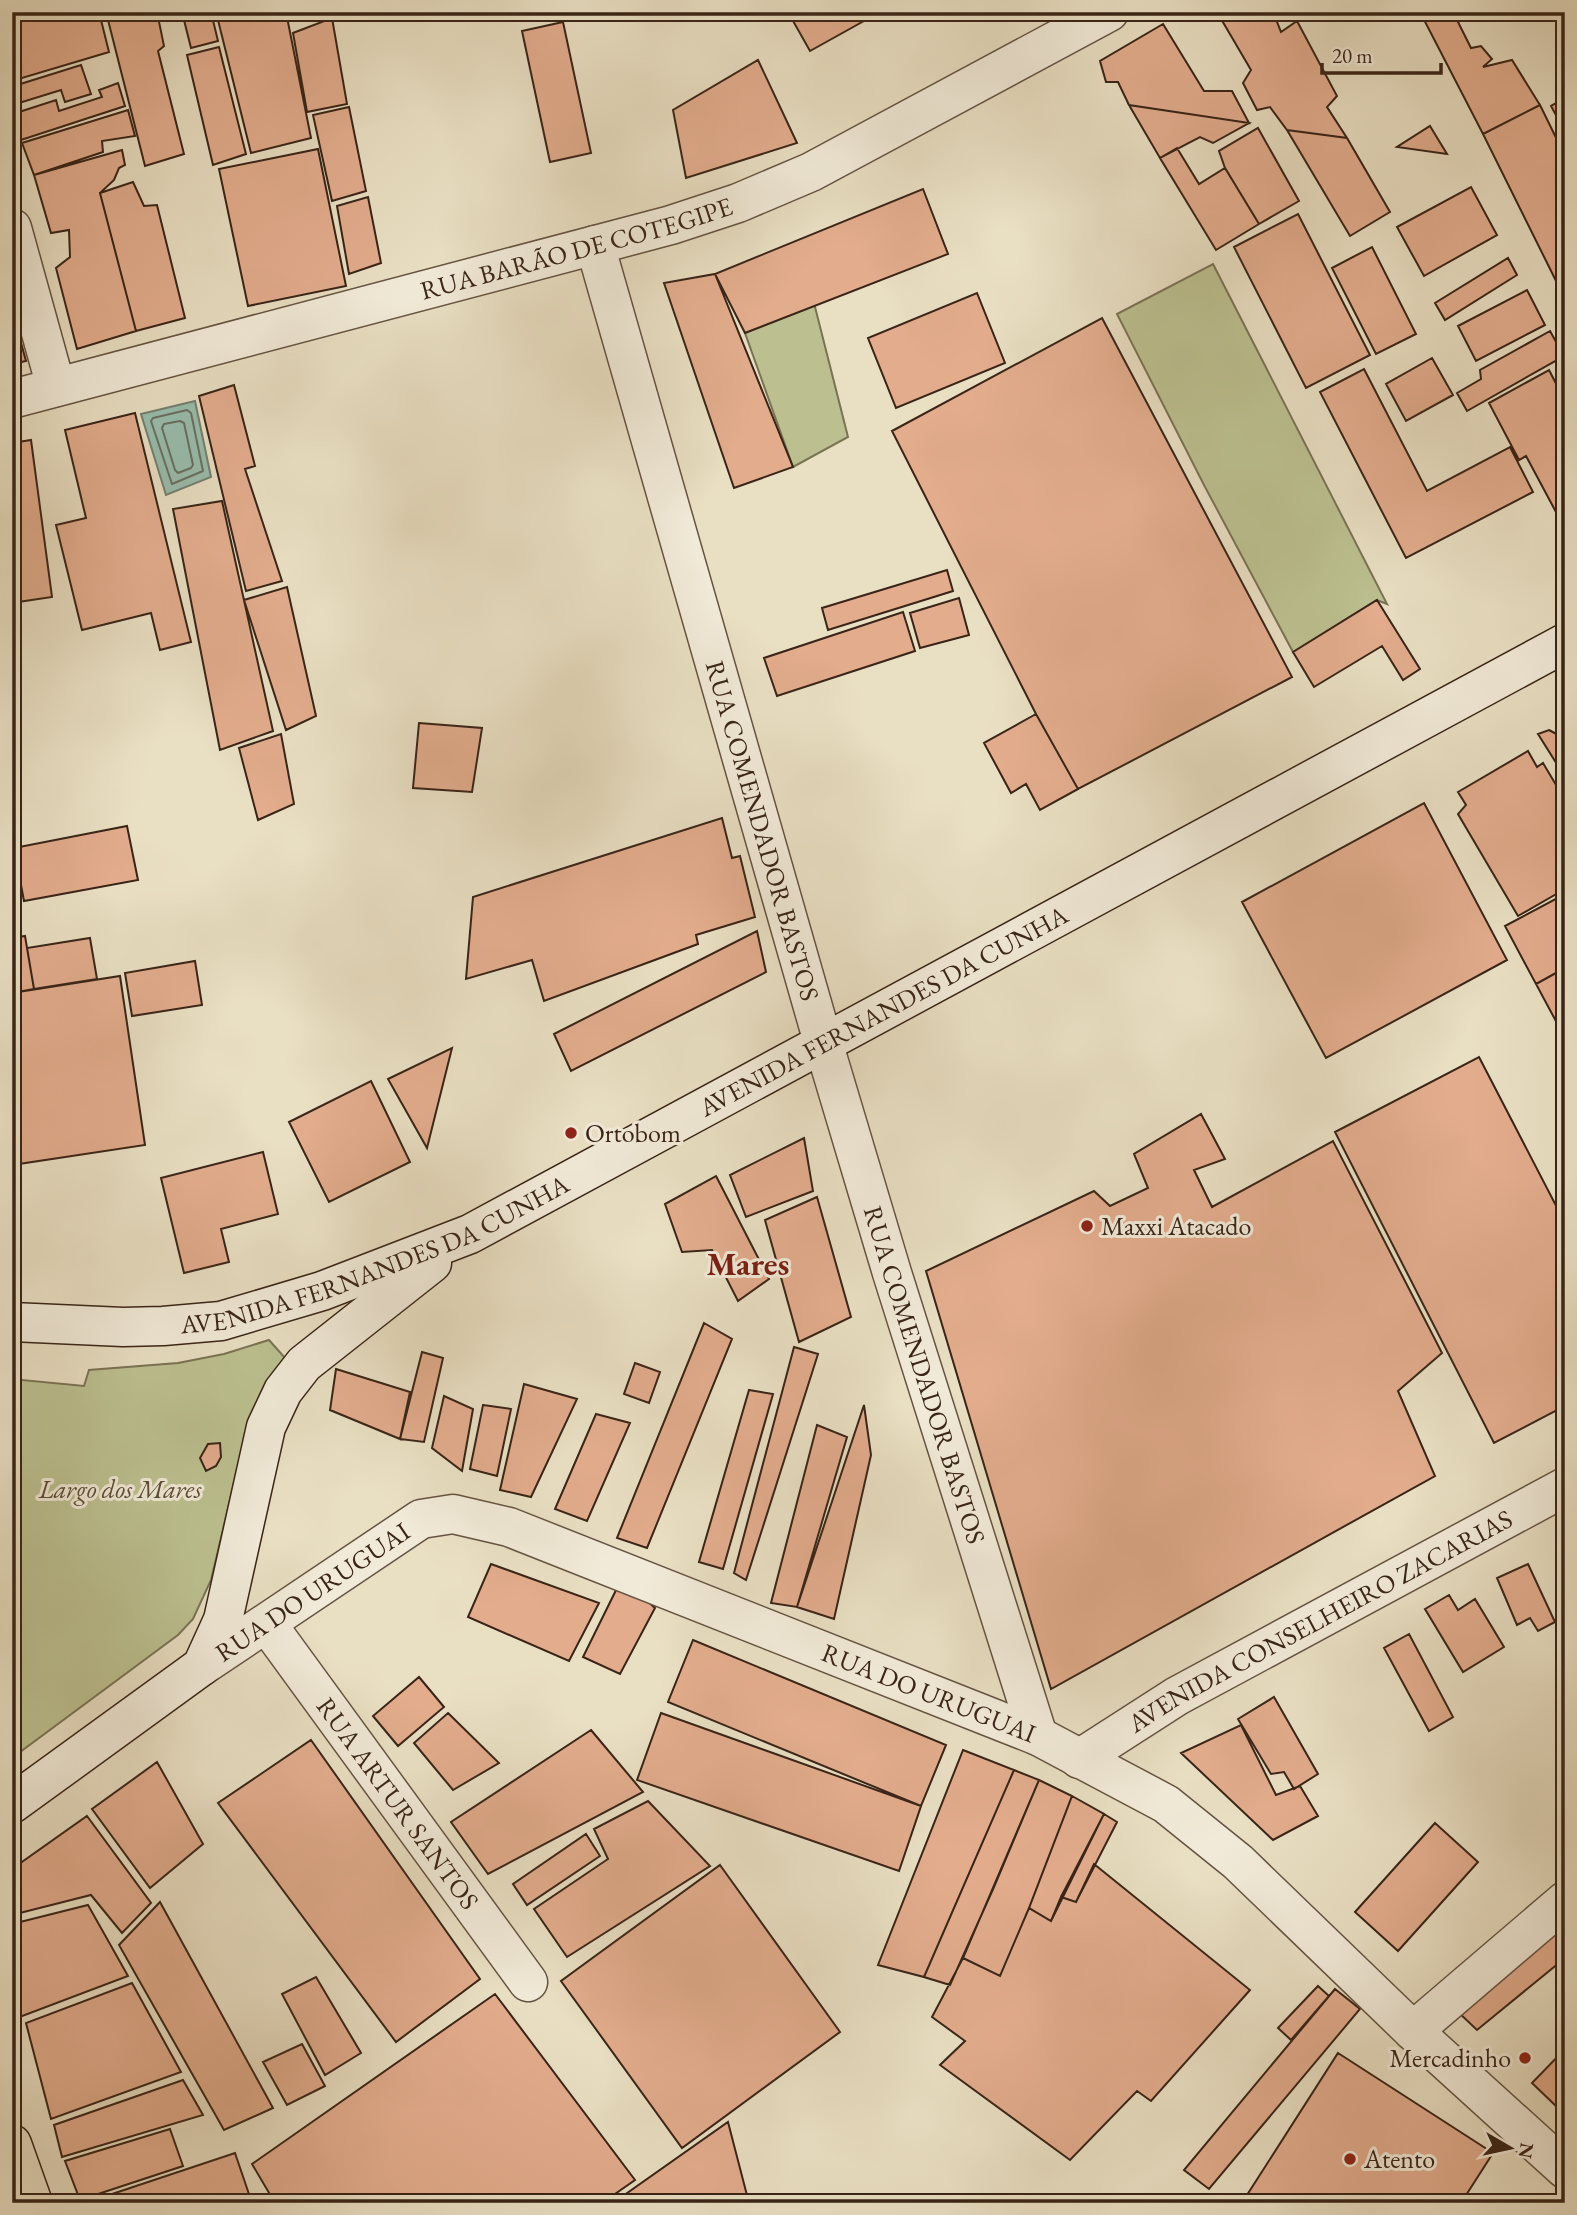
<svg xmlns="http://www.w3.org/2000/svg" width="1577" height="2215" font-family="'EB Garamond',serif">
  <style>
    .green { fill: #bcc090; stroke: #7a7254; stroke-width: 2 }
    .water { fill: #99bdad; stroke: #738071; stroke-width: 2 }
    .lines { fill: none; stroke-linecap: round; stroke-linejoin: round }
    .shore { stroke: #697062; stroke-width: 2 }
    .building { fill: #e2ac8d; stroke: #392417; stroke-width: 2 }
    .minor-casing { stroke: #655342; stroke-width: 41 }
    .tertiary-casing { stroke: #655342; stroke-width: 41 }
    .secondary-casing { stroke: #392417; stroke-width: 41 }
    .primary-casing { stroke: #392417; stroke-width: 41 }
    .minor { stroke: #f1ead8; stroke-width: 38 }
    .tertiary { stroke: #f1ead8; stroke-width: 38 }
    .secondary { stroke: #f1ead8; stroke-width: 38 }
    .primary { stroke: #e9dfc3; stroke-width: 38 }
    .poi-dot { fill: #8f2418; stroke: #f1ead8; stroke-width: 2.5 }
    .labels { text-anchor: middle; stroke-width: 6; stroke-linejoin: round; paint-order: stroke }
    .street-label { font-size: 26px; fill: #392417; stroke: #f1ead8 }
    .poi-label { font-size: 26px; fill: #392417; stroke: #f1ead8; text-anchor: start }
    .park-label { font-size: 26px; font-style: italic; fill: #5a4b35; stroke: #f1ead8 }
    .district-label { font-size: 33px; font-weight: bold; fill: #7a1f14; stroke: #f1ead8 }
  </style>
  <rect width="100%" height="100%" fill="#e9dfc3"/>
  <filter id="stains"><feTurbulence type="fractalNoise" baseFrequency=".00286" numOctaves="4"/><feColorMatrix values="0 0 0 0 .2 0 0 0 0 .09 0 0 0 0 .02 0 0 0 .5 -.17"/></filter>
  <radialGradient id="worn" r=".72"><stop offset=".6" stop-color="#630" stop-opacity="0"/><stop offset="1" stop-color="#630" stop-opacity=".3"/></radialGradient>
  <!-- green -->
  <path class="green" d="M1213,264L1387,604L1377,600L1293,652L1204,485L1117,314Z
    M814,303L848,437L793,467L745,333Z
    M269,1340L286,1359L248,1424L211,1580L193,1619L178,1635L12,1758V1379L84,1386L89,1370L178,1363L224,1354Z"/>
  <!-- water -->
  <path class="water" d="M195,401L211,477L166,495L141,414Z"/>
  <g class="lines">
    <!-- shore -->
    <path class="shore" d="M187,410L191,413L203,471L172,484L151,421L153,418Z
      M180,421L184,423L193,465L191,468L178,473L175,470L162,428L164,424Z"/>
  </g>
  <!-- building -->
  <path class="building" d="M44,12H99L109,52L12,81V21Z
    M106,12H157L164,46L158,51L184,154L145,166Z
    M182,12H211L218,41L191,48Z
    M216,12H286L311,138L251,153Z
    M788,12H880L810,51Z
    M1217,12H1279L1274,14L1281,32L1297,21L1337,96L1327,107L1347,138L1287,130L1270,107L1257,110L1243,83L1251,70Z
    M1420,12H1480L1458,22L1471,48L1481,46L1492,59L1483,67L1512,60L1540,105L1483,134Z
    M332,18L347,104L307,112L293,33Z
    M563,22L591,153L550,162L522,31Z
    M1163,24L1204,91H1232L1249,123L1129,105L1118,82H1106L1100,61Z
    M219,47L246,154L213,165L187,55Z
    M758,60L797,143L686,178L673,110Z
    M81,65L91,94L65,102L61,90L19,103L14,86Z
    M118,83L125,106L21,140L13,114L56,100L59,111L102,97L99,90Z
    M1565,98V132L1551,106Z
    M1129,105L1249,123L1213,143L1200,137L1160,158Z
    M1540,105L1565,156V299L1483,134Z
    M349,107L366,191L332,201L313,115Z
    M128,110L135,136L102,141L103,152L34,175L22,143Z
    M1430,126L1447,154L1397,147Z
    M1258,128L1299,201L1259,224L1225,168L1219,151Z
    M1287,130L1347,138L1390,212L1350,236Z
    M1177,148L1199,184L1225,168L1259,224L1216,250L1160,158Z
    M318,149L346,286L248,306L219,169Z
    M122,150L125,165L119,168L114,180L100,193L136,331L77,349L56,268L70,257L69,230L51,233L34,175Z
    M133,182L144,206L157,205L185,318L136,331L100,193Z
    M1471,187L1497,235L1424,276L1397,227Z
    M923,189L948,254L745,333L715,274Z
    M368,197L381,263L349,274L337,206Z
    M1298,214L1370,355L1306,388L1234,247Z
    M1372,247L1416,334L1376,354L1332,268Z
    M1508,258L1517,275L1445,320L1435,303Z
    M715,274L793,467L734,488L664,283Z
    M1527,290L1545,325L1476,361L1458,326Z
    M977,293L1005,363L896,408L868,338Z
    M12,310L26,361L12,364Z
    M1102,318L1292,677L1078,789L1036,714L892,431Z
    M1550,331L1564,356L1467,411L1457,393L1481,379L1480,370Z
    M1432,358L1453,395L1406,421L1386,384Z
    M1364,369L1427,491L1510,447L1533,492L1406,558L1320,392Z
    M1549,370L1565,401L1564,527L1526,456L1519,460L1489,403Z
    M234,385L255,466L245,469L282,581L246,591L199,396Z
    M135,413L191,642L160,650L151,613L82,630L56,525L86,518L65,430Z
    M31,440L52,597L18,602L12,557V443Z
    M222,501L273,731L220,750L173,509Z
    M947,570L953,591L828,630L822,608Z
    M287,587L316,716L286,730L244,600Z
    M959,598L969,635L920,648L910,613Z
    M1377,600L1420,669L1403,680L1382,646L1314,687L1293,652Z
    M903,612L915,651L777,696L764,658Z
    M1036,714L1078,789L1040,810L1026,784L1011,793L984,743Z
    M419,723L482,728L472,792L413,788Z
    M1549,730L1560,736L1565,733V777L1538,734Z
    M281,734L294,804L258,820L239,748Z
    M1528,751L1537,767L1543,763L1565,800V889L1518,916L1458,814L1466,805L1458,792Z
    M1424,803L1507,960L1326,1058L1242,902Z
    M722,818L732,858L740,856L755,917L696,935L698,944L544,1001L532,960L466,979L473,897Z
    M127,826L138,880L24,901L14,848Z
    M12,856L20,893L12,895Z
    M1565,894V968L1536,984L1505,926Z
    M757,931L766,972L571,1071L554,1034Z
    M25,936L34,989L12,993V938Z
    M90,938L97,979L34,989L27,948Z
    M195,961L202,1005L132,1016L125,973Z
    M1565,968V1038L1536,984Z
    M120,976L145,1145L12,1165V993Z
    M452,1048L427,1148L388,1079Z
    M1479,1057L1565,1223V1406L1494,1443L1335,1132Z
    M371,1081L410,1162L329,1202L289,1122Z
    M1201,1114L1225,1159L1194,1170L1212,1207L1333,1141L1442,1353L1398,1391L1435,1476L1051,1689L926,1271L1094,1191L1110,1206L1148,1188L1134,1154Z
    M804,1138L813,1191L746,1217L730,1175Z
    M263,1152L278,1214L221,1229L229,1262L184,1273L161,1178Z
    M716,1176L769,1279L738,1301L712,1250L682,1252L665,1204Z
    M817,1197L851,1317L799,1342L765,1220Z
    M704,1323L732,1339L647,1548L617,1538Z
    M794,1347L818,1354L746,1580L734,1573Z
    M422,1352L443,1358L424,1442L400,1439Z
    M635,1363L660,1372L649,1403L624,1394Z
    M336,1369L410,1392L400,1439L330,1410Z
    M524,1384L577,1399L531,1497L500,1490Z
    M749,1390L773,1394L723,1569L699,1562Z
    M444,1396L473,1409L462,1471L432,1448Z
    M483,1405L511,1409L497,1476L470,1469Z
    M864,1405L871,1455L834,1619L797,1607Z
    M596,1414L630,1423L587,1521L555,1509Z
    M817,1425L847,1437L797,1607L771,1603Z
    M220,1443L221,1457L216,1466L206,1471L200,1458L208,1444Z
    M491,1564L599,1603L569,1661L468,1617Z
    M1528,1564L1555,1622L1538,1631L1530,1618L1517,1625L1497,1578Z
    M622,1578L655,1608L620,1674L583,1657Z
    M1449,1595L1458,1610L1475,1599L1504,1647L1463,1672L1425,1609Z
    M1409,1634L1453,1717L1429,1731L1384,1648Z
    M693,1640L946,1745L921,1806L668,1702Z
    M419,1677L444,1707L398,1746L373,1716Z
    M1274,1697L1318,1774L1294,1789L1284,1772L1271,1774L1238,1719Z
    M448,1713L499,1763L453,1790L414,1743Z
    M661,1713L921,1806L899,1871L637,1780Z
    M1241,1725L1276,1795L1300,1786L1318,1816L1273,1840L1181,1753Z
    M591,1730L643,1792L488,1874L451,1822Z
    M311,1740L480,1979L396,2042L218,1803Z
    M963,1750L1014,1770L924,1977L878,1965Z
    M157,1762L203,1844L150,1888L92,1809Z
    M1014,1770L1039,1780L994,1887L950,1985L924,1977Z
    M1039,1780L1072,1796L1029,1908L1000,1976L963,1958Z
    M1072,1796L1104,1814L1051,1921L1029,1908Z
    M648,1801L710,1866L567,1957L534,1909L608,1859L594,1829Z
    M1104,1814L1117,1822L1076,1902L1061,1897Z
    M87,1816L151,1903L122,1933L91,1895L12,1915V1869Z
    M1435,1823L1478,1862L1398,1951L1355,1912Z
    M586,1834L600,1856L527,1905L513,1884Z
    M1094,1864L1250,1990L1151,2101L1137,2091L1070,2160L940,2065L965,2041L932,2017L963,1958L1000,1976L1029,1908L1051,1921L1061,1897L1076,1902Z
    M720,1865L840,2032L682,2148L561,1981Z
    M160,1902L273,2108L224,2130L119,1945Z
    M88,1905L128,1976L17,2018L12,2004V1924Z
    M1565,1919V1958L1477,2030L1456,2010Z
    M316,1977L361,2053L325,2075L282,1994Z
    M132,1983L181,2072L51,2119L26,2023Z
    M1318,1986L1329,1996L1291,2040L1278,2028Z
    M1335,1989L1360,2009L1209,2189L1184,2170Z
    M495,1994L635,2180L602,2203H275L252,2164Z
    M302,2044L325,2086L287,2105L263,2062Z
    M1565,2049V2099L1557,2107L1532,2083Z
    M1338,2053L1493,2153L1461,2203H1259L1247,2195Z
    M183,2080L203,2115L62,2157L54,2125Z
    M728,2122L749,2203H613Z
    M170,2129L183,2166L80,2200L65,2161Z
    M235,2153L252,2203H85Z"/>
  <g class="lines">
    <!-- minor casing -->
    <g class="minor-casing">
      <g id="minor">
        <path d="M12,228L56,387"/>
        <path id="s1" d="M595,245L823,1042"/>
        <path id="s2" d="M267,1624L528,1982"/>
        <path id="s3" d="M1079,1759L1177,1696L1565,1487"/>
        <path d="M1413,2031L1565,1901"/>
      </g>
    </g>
    <!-- tertiary casing -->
    <g class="tertiary-casing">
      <g id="tertiary">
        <path id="s4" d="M12,399L671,225L738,203L811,172L1109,12"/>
        <path id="s5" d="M823,1042L892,1273L1038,1736"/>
        <path id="s6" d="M202,1666L421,1519L453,1514L509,1527L1038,1736L1166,1804L1238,1862L1413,2031L1565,2169"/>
      </g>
    </g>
    <!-- secondary casing -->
    <g class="secondary-casing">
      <g id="secondary">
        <path id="s7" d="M12,1322L123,1327L163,1326L221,1321L322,1291L470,1234L1565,643"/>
        <path d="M12,1804L202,1666L223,1620L266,1427L283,1391L304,1364L432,1263"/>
      </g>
    </g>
    <!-- primary casing -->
    <g class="primary-casing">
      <path id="primary" d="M12,2144L33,2203"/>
    </g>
    <!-- minor -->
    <use href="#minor" class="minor"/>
    <!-- tertiary -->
    <use href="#tertiary" class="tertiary"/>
    <!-- secondary -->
    <use href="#secondary" class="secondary"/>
    <!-- primary -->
    <use href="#primary" class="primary"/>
  </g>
  <!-- markers -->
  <g class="poi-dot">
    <circle cx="571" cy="1133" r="7"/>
    <circle cx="1087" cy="1226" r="7"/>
    <circle cx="1525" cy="2058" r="7"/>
    <circle cx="1350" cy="2159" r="7"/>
  </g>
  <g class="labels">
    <!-- street labels -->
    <g class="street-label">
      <text dy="9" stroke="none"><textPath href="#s4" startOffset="584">RUA BARÃO DE COTEGIPE</textPath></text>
      <text dy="9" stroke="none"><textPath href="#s1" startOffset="609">RUA COMENDADOR BASTOS</textPath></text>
      <text dy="9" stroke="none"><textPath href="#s7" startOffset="943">AVENIDA FERNANDES DA CUNHA</textPath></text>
      <text dy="9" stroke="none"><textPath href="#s7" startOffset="376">AVENIDA FERNANDES DA CUNHA</textPath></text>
      <text dy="9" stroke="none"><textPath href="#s5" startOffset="348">RUA COMENDADOR BASTOS</textPath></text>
      <text dy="9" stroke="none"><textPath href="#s6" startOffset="133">RUA DO URUGUAI</textPath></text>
      <text dy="9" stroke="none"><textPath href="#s3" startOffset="278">AVENIDA CONSELHEIRO ZACARIAS</textPath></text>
      <text dy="9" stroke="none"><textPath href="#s6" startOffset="805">RUA DO URUGUAI</textPath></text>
      <text dy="9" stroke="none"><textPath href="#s2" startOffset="222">RUA ARTUR SANTOS</textPath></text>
    </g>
    <!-- poi labels -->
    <g class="poi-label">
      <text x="585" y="1142">Ortobom</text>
      <text x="1101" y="1235">Maxxi Atacado</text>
      <text x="1511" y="2067" text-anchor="end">Mercadinho</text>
      <text x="1364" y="2168">Atento</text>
    </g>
    <!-- park labels -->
    <g class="park-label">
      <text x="120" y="1498">Largo dos Mares</text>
    </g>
    <!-- district labels -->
    <g class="district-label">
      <text x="748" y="1275">Mares</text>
    </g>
  </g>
  <!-- margin -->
  <rect width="1577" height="2215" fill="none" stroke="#e9dfc3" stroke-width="42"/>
  <rect x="14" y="14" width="1549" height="2187" fill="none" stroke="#392417" stroke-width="3.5"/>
  <rect x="21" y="21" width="1535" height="2173" fill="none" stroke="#392417" stroke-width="2"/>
  <!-- north arrow -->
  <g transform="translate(1510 2148) rotate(99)" stroke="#f1ead8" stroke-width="5" paint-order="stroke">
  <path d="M0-5L12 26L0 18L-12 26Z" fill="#392417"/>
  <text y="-10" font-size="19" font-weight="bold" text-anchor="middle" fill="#392417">N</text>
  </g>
  <!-- scale -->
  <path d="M1322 63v10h119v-10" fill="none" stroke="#392417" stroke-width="3.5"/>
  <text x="1332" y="63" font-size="21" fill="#392417" stroke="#f1ead8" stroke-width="5" paint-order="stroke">20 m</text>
  <rect width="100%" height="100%" filter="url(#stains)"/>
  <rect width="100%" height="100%" fill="url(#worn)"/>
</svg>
